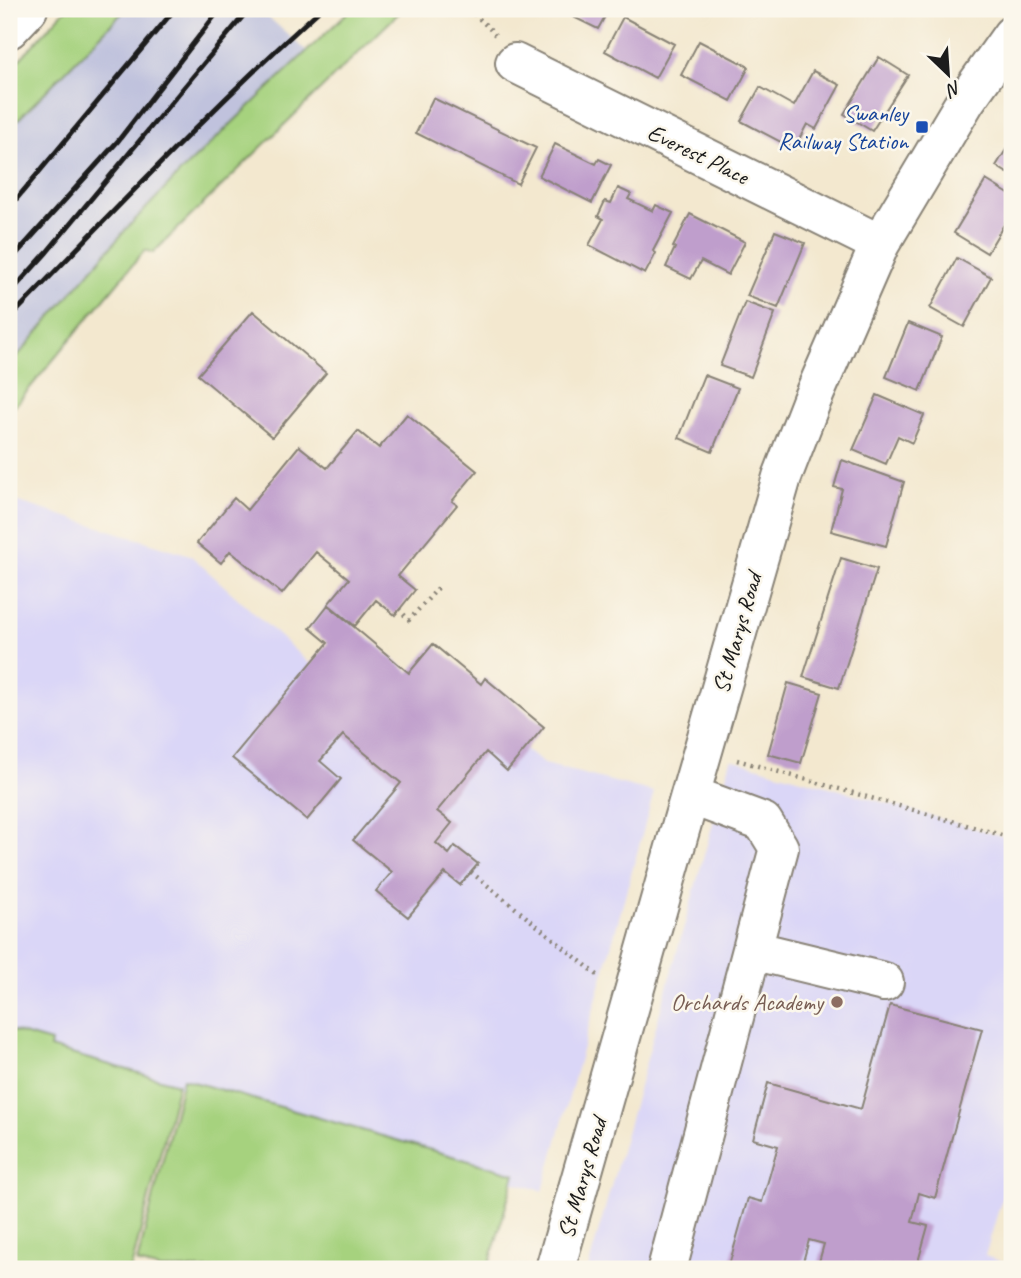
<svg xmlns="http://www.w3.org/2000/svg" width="1021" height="1278" font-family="Caveat,sans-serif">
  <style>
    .built { fill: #dad6f7 }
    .industrial { fill: #c0c2dd }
    .green { fill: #a6d27e; stroke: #61774d; stroke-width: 2 }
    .building { fill: #bf9ecc }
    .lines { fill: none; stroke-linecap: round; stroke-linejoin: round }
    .minor-casing { stroke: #888276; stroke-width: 42 }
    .path { stroke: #888276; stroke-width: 4.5; stroke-dasharray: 2 5; stroke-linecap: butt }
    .minor { stroke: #fff; stroke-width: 38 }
    .rail { stroke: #1c1c1c; stroke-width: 5 }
    .transit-dot { fill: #1a4fb4; stroke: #fbf7ec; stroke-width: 2.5 }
    .education-dot { fill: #8d6e63; stroke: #fbf7ec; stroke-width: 2.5 }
    .labels { text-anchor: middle; stroke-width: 5; stroke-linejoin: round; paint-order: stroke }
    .transit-label { font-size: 24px; fill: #164399; stroke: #fbf7ec; text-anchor: end }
    .street-label { font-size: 24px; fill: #1c1c1c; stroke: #fbf7ec }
    .education-label { font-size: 24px; fill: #785e54; stroke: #fbf7ec; text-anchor: end }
  </style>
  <rect width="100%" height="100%" fill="#fbf7ec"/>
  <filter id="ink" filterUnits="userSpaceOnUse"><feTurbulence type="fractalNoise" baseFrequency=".0143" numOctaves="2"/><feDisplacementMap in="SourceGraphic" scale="14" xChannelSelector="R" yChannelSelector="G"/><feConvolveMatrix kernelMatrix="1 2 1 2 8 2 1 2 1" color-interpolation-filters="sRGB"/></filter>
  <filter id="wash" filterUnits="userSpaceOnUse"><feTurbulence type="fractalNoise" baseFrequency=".00686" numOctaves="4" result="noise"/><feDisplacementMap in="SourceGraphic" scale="28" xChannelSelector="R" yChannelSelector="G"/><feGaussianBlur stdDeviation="1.57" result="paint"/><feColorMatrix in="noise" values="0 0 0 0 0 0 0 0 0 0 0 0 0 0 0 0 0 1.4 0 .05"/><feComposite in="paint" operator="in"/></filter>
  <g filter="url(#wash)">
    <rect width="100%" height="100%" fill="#f3e8cf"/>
    <!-- built -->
    <path class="built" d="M9,499L190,555L310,664L328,643L309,627L328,604L409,672L433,644L480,683L485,678L544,726L525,749L544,764L654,792L543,1191L9,1038Z
      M731,759L1012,839V1164L985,1256L1012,1265V1269H588Z"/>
    <!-- industrial -->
    <path class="industrial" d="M115,9H259L308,52L184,169L128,227L9,366V127Z"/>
    <!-- green -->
    <path class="green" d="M66,9H126L9,129V71Z
      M351,9H403L153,253L145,250L9,413V366L128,227L184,169Z
      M9,1030L51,1042L50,1048L178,1084L131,1269H9Z
      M183,1079L515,1174L488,1269H160L137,1263Z"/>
    <g id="blocks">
      <!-- building -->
      <path class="building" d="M557,9H609L598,29Z
        M623,17L674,44L655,78L605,51Z
        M699,41L749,67L731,101L681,75Z
        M879,57L908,75L872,131L844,114Z
        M813,71L840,85L816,129L807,124L794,149L741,121L760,87L794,106Z
        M433,98L536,148L518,184L416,133Z
        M1012,140V176L996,166Z
        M555,144L596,164L599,159L611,165L592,203L539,176Z
        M986,180L1012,196V211L987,253L954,233Z
        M618,188L631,194L628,199L653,211L656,205L673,213L653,251L656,253L645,274L589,245L603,219L598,216L605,201L611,203Z
        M690,214L745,242L728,275L701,261L691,279L666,267L675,248L673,247Z
        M775,231L805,243L778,308L747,296Z
        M957,258L991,277L964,327L930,308Z
        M745,302L775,313L751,377L720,366Z
        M253,311L326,373L272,437L198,375Z
        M908,323L942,337L920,391L886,377Z
        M704,375L738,388L712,452L679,438Z
        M877,395L924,415L912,443L898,436L886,464L853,450Z
        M407,414L477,471L452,501L457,505L398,576L415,590L395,615L376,600L355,626L328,604L349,579L316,552L282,594L230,551L221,563L197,543L234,498L247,510L299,446L327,468L358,431L379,448Z
        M842,460L904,482L886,546L831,531L842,489L834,487Z
        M841,558L877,569L839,688L803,677Z
        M328,605L409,673L433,644L481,684L485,678L544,727L507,771L486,752L437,811L452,823L436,843L449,854L455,846L478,864L460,885L445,873L408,917L376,891L392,872L353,840L401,783L343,735L320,761L341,779L307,820L232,758L328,643L310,628Z
        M788,683L822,693L801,763L768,754Z
        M890,1005L982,1029L935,1198L919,1193L912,1222L928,1226L916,1269H844L819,1262L824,1244L809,1240L801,1269H728L748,1198L762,1202L778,1146L753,1139L768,1083L861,1109Z"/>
    </g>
  </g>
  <g filter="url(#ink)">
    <use href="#blocks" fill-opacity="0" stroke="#888276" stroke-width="2"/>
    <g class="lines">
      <!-- minor casing -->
      <g class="minor-casing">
        <path id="minor" d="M9,29L28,9
          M515,63L880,244
          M752,950L884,982
          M555,1269L678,837L782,477L811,402L880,244L966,100L1012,35
          M667,1269L779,848L763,822L690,795"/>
      </g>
      <!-- path -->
      <path class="path" d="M469,9L490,29L495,35
        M399,609L409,620L438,588
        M737,760L1012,838
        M471,872L600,977"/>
      <!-- minor -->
      <use href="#minor" class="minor"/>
      <!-- rail -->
      <path class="rail" d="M9,208L175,9
        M9,262L118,141L220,9
        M9,294L47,252L249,9
        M9,319C111,214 212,107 321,9"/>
    </g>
  </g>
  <!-- markers -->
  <rect class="transit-dot" x="915" y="120" width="14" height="14" rx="3.5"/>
  <circle class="education-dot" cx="837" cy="1002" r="7"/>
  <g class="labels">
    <!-- transit labels -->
    <g class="transit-label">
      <text x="908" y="121">Swanley<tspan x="908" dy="28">Railway Station</tspan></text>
    </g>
    <!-- street labels -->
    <g class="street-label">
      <text transform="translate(698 154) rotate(26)" y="8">Everest Place</text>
      <text transform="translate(737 633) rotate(-74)" y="8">St Marys Road</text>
      <text transform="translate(582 1178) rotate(-74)" y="8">St Marys Road</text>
    </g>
    <!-- education labels -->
    <g class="education-label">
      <text x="823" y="1010">Orchards Academy</text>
    </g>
  </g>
  <!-- margin -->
  <rect width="1021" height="1278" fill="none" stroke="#fbf7ec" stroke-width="35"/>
  <!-- north arrow -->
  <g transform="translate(948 74) rotate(155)" stroke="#fbf7ec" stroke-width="5" paint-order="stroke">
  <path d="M0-5L12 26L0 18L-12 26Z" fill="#1c1c1c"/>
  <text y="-10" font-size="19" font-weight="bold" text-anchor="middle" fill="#1c1c1c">N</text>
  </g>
</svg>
